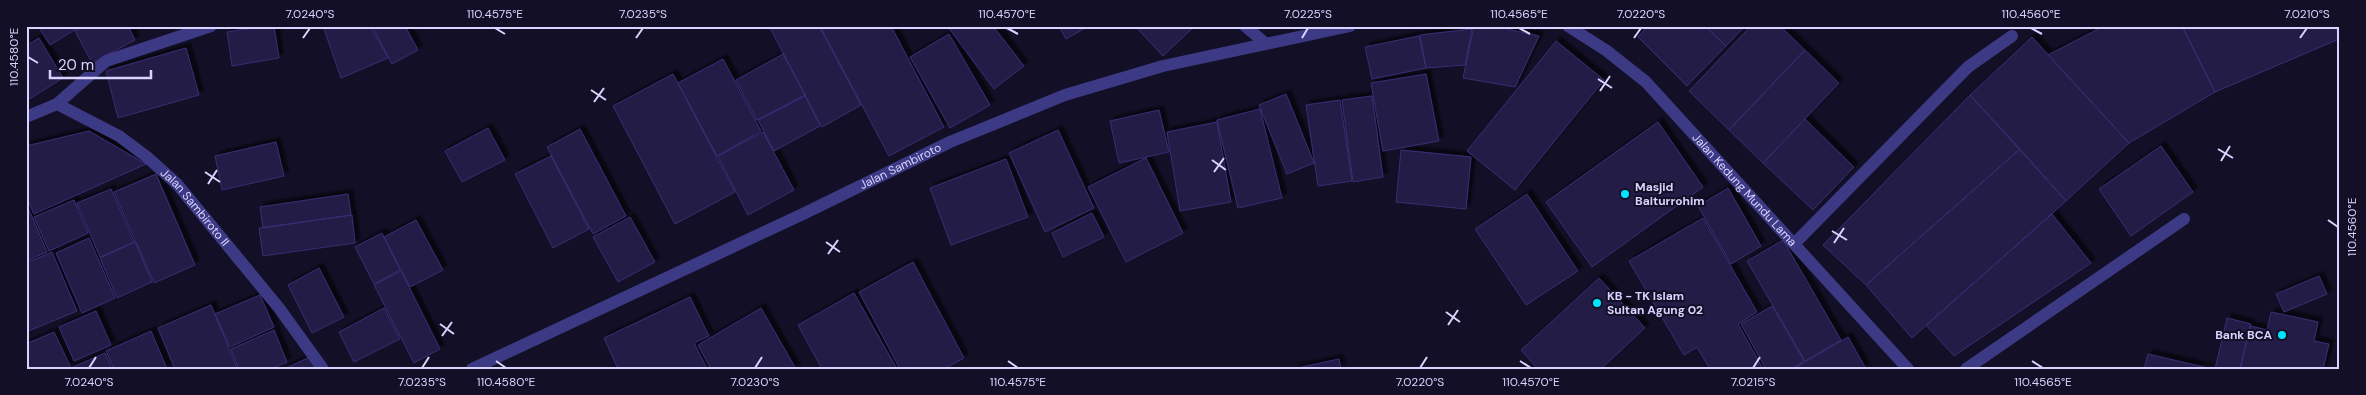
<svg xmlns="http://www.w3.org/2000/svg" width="2366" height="395" font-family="'DM Sans',sans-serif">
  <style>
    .building { fill: #241b47; stroke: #3b2d73; filter: url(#shadow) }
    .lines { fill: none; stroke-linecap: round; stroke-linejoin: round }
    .minor { stroke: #3d3a85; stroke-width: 12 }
    .ticks { fill: none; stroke: #d9d4ff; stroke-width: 2 }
    .poi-dot { fill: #00e5ff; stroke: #130f26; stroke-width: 2 }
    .labels { text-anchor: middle; stroke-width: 4; stroke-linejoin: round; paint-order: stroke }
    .street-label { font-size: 12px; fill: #d9d4ff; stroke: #130f26 }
    .poi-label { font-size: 12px; font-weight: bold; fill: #d9d4ff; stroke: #130f26; text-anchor: start }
    .neatline { fill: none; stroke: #d9d4ff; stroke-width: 2 }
    .ticks-label { font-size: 12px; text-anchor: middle; fill: #d9d4ff }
  </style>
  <defs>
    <filter id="shadow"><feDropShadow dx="4.5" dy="-4.5" stdDeviation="1" flood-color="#0009"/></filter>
  </defs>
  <rect width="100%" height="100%" fill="#130f26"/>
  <!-- building -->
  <path class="building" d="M38,26H81L50,45Z
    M84,26H128L135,40L92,63L75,31Z
    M266,26H274L279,58L232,66L227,32Z
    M323,26H370L388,58L341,78Z
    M372,26H405L418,50L392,64Z
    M769,26H819L861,105L822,127Z
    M820,26H891L944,127L889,156Z
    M949,26H993L1024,66L994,89L948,27Z
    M1059,26H1089L1066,39Z
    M1135,26H1195L1163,56Z
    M1474,26H1493L1539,36L1515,87L1463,78Z
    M1648,26H1705L1726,46L1687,86L1638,37Z
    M1705,26H1745L1726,46Z
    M1751,26H1780L1805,50L1729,130L1689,91Z
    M2104,26H2182L2215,92L2129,143L2048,55Z
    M2182,26H2336L2339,39L2215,92Z
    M1472,29L1465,65L1426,68L1420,35Z
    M949,34L990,105L950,128L910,57Z
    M1419,36L1426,68L1372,79L1365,47Z
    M2032,37L2129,143L2066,201L1970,95Z
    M39,38L63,78L26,101V46Z
    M1556,41L1604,80L1515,190L1467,151Z
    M186,48L199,95L118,118L106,71Z
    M1805,50L1839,83L1763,163L1729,130Z
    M783,54L805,95L757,120L736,80Z
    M723,59L761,131L717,156L678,83Z
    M673,74L735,192L675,224L613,106Z
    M1426,74L1439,141L1383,151L1371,83Z
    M1286,94L1314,163L1287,174L1259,105Z
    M1970,95L2020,149L1866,285L1823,245Z
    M805,96L820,126L774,151L758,120Z
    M1372,96L1383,177L1353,182L1342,100Z
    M1340,100L1352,181L1318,186L1306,105Z
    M1260,109L1282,198L1238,208L1217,120Z
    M1159,110L1169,152L1119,163L1110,121Z
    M1805,119L1854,167L1813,210L1763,163Z
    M1217,122L1231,202L1180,211L1167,132Z
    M1658,122L1703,187L1592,267L1546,202Z
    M488,128L505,160L462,182L445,151Z
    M580,129L626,216L593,234L547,147Z
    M1058,130L1094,208L1045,232L1009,153Z
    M89,131L146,164L34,214L26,196V146Z
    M763,132L794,190L748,215L718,156Z
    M276,142L284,176L222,190L215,156Z
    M2161,146L2193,192L2131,236L2099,189Z
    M2020,149L2066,201L1912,338L1866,285Z
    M1401,150L1471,157L1466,209L1396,202Z
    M551,156L589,229L553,248L515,174Z
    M1146,158L1183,233L1126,262L1088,187Z
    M1006,159L1028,217L951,245L930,188Z
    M156,174L195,265L154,283L114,192Z
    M1728,188L1761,246L1731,264L1698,206Z
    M111,189L134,242L100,257L77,203Z
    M348,194L351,215L263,228L260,207Z
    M1527,194L1578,271L1526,305L1475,229Z
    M74,200L88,233L49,251L34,217Z
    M26,203L47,252L26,261Z
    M1092,213L1104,237L1063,257L1052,233Z
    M2052,214L2091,263L1954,356L1926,325Z
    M352,215L355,243L263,256L259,228Z
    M630,217L655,262L618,282L593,237Z
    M1703,218L1757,312L1738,324L1763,369H1710L1697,347L1684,355L1629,261Z
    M416,220L443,270L410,287L384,237Z
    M382,233L400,270L374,284L355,247Z
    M89,238L115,298L82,313L56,253Z
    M1783,240L1841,340L1805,361L1747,261Z
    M135,242L152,282L117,298L100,258Z
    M52,252L77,311L26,332V263Z
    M913,262L964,358L944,369H900L859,292Z
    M319,268L344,317L312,333L288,285Z
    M401,271L440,349L414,363L374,285Z
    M2319,276L2327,294L2284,312L2276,294Z
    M1599,278L1645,328L1601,369H1538L1521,350Z
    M854,293L897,369H822L798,325Z
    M260,295L274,327L230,347L215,314Z
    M690,297L709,336L694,343L707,369H618L604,338Z
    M211,305L237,368L175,369L158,328Z
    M1772,306L1804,361L1791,369H1766L1741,324Z
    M384,308L400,339L354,362L339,332Z
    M761,308L796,369H711L698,345Z
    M96,311L111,345L74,361L59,327Z
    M2271,312L2318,322L2314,341L2329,344L2323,369H2240L2250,326L2267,330Z
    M2227,318L2251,324L2240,369H2215Z
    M274,330L287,362L271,369H239L231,349Z
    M151,331L167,369H114L106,351Z
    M54,332L71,368L30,369L26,360V344Z
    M1848,337L1866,369H1793Z
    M105,353L112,369H71V368Z
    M2148,354L2212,369H2144Z
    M312,356L317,369H284Z
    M1339,359L1341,369H1293Z"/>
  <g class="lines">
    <!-- minor -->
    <g class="minor">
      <path d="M1245,26L1265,43"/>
      <path id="s1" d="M1568,26L1607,51L1646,82L1908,369"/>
      <path d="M57,104L106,61L211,26"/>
      <path id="s2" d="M26,117L57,104L119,136L147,157L177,184L279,308L323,369"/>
      <path d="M1794,244L1968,67L2012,36"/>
      <path id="s3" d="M472,369L805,213L950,142L1065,95L1163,66L1350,26"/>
      <path d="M1966,369L2184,219"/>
    </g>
  </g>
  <!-- ticks -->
  <path class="ticks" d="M495,28L505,34M1007,28L1018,34M1519,28L1530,34M2031,28L2042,34M303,38L310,28M636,38L643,28M1302,38L1308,28M1634,38L1641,28M2300,38L2307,28M28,57L38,63M1598,79L1612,88M591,90L606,100M1600,91L1610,76M594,102L604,88M2218,149L2233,158M1212,160L1226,170M2221,161L2230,146M205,172L220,182M1214,172L1224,158M208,184L217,170M2328,220L2338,227M1832,231L1847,240M826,242L840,252M1834,243L1844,228M828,254L838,240M1446,312L1460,322M440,324L454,334M1448,325L1458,310M442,336L452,322M496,361L506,368M1008,361L1018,368M1520,361L1531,368M2032,361L2043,368M89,368L96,357M422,368L429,357M755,368L762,357M1420,368L1427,357M1753,368L1760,357"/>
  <!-- markers -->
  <g class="poi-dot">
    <circle cx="1625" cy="194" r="5"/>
    <circle cx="1597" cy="303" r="5"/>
    <circle cx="2282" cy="335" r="5"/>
  </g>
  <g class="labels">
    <!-- street labels -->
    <g class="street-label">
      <text dy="4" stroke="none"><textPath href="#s3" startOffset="474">Jalan Sambiroto</textPath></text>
      <text dy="4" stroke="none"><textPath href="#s1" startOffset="242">Jalan Kedung Mundu Lama</textPath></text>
      <text dy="4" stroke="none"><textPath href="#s2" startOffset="208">Jalan Sambiroto II</textPath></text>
    </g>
    <!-- poi labels -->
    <g class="poi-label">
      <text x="1635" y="191">Masjid<tspan x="1635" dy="14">Baiturrohim</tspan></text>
      <text x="1607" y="300">KB - TK Islam<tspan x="1607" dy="14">Sultan Agung 02</tspan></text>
      <text x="2272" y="339" text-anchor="end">Bank BCA</text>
    </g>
  </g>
  <!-- border -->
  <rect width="2366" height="395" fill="none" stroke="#130f26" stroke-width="55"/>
  <!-- scale -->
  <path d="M50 70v8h101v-8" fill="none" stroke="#d9d4ff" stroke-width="2.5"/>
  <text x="58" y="70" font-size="15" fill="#d9d4ff" stroke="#130f26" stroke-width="4" paint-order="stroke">20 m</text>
  <rect x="28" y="28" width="2310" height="340" class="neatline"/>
  <g class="ticks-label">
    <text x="310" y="18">7.0240°S</text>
    <text x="495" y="18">110.4575°E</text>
    <text x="643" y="18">7.0235°S</text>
    <text x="1007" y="18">110.4570°E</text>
    <text x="1308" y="18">7.0225°S</text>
    <text x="1519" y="18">110.4565°E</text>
    <text x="1641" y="18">7.0220°S</text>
    <text x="2031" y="18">110.4560°E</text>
    <text x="2307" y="18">7.0210°S</text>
    <text transform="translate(14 57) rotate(-90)" y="4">110.4580°E</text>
    <text transform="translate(2352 227) rotate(-90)" y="4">110.4560°E</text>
    <text x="89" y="386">7.0240°S</text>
    <text x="422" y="386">7.0235°S</text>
    <text x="506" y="386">110.4580°E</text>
    <text x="755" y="386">7.0230°S</text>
    <text x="1018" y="386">110.4575°E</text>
    <text x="1420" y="386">7.0220°S</text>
    <text x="1531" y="386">110.4570°E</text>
    <text x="1753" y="386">7.0215°S</text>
    <text x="2043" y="386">110.4565°E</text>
  </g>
</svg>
